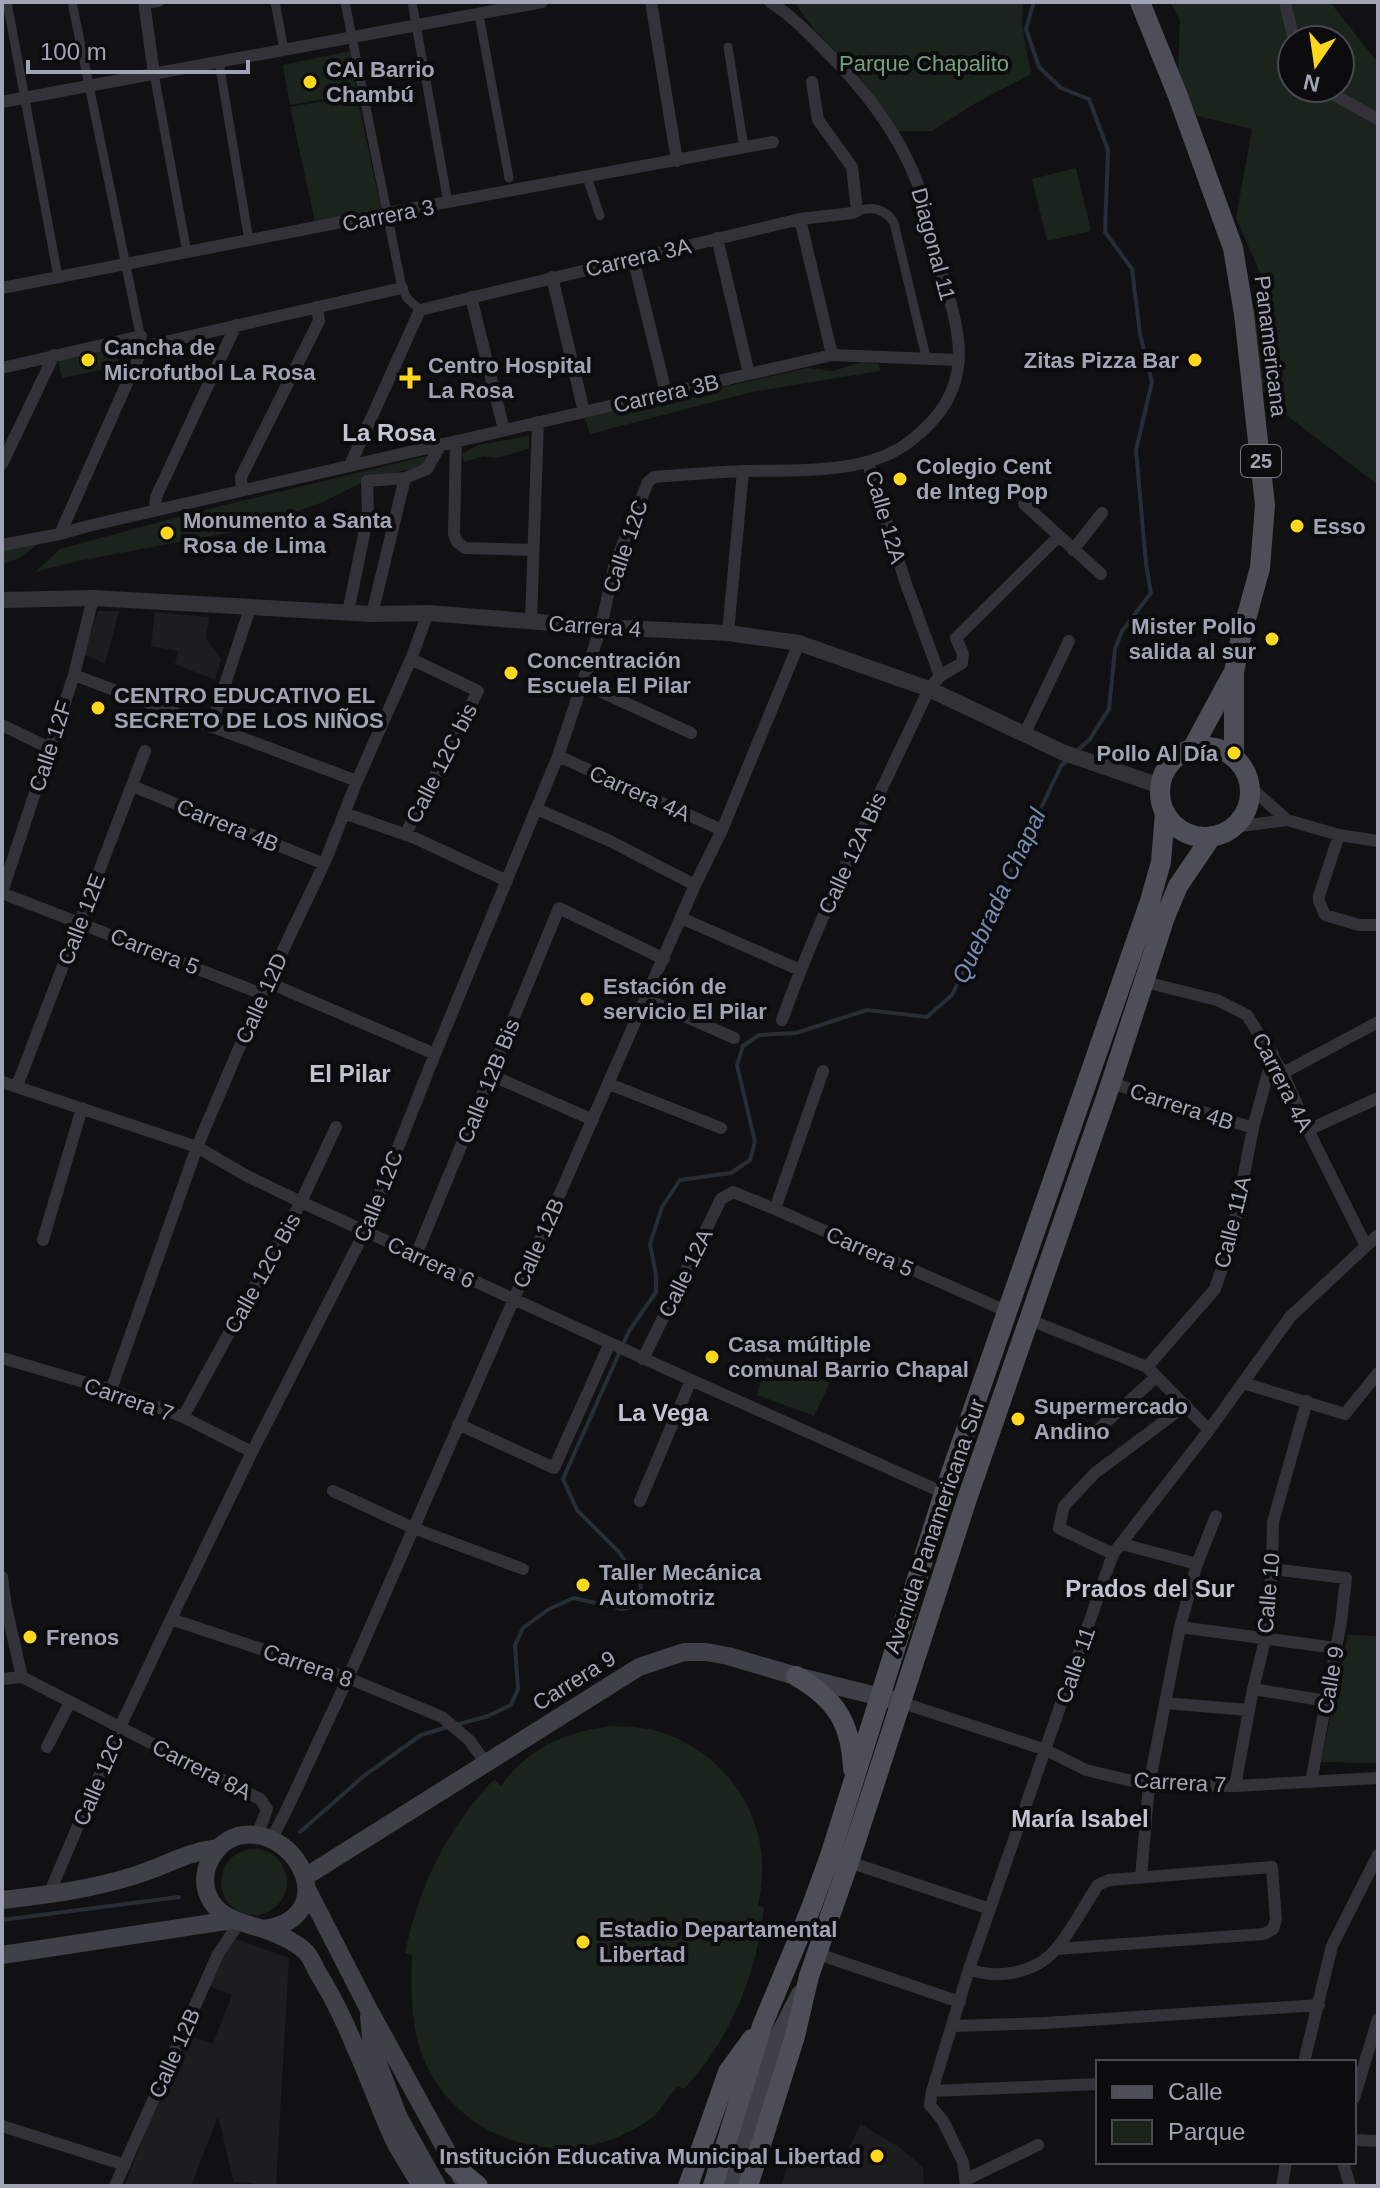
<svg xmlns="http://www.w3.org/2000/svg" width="1380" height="2188" font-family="Helvetica,sans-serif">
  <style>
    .built { fill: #1d1d20 }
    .green { fill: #1b231d; fill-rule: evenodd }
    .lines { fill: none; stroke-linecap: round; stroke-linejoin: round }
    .stream { stroke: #262d37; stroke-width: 4 }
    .pedestrian { stroke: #323238; stroke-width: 9 }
    .minor { stroke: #323238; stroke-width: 12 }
    .tertiary { stroke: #323238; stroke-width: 16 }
    .secondary { stroke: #3f4048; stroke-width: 18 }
    .primary { stroke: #4d4e57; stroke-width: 20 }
    .poi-dot { fill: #ffd71d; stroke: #0c0c0e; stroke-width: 3 }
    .labels { text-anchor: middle; stroke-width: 8; stroke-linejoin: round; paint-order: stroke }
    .shield { fill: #0c0c0e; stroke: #747683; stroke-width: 2 }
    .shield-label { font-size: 20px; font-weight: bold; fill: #a1a4b5 }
    .park-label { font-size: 22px; fill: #76a27f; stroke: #0c0c0e }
    .poi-label { font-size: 22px; font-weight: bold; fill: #a1a4b5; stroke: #0c0c0e; text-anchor: start }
    .street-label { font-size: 22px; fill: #a1a4b5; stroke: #0c0c0e }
    .neighbourhood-label { font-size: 24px; font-weight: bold; fill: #c2c4d1; stroke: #0c0c0e }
    .water-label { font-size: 24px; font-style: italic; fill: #748cb4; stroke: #0c0c0e }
  </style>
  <rect width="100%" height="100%" fill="#111113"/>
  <!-- built -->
  <path class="built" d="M98,611H119L105,664L84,654Z
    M155,612L209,617L206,639L221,659L215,680L175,664L178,651L151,646Z
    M228,1936L289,1958L276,2186H254L253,2183L234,2182L218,2116L191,2186H125L182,2034L213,2044L232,1995L209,1986Z
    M861,2124L902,2149L923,2167L924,2186H781L788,2164L839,2167Z"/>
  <!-- green -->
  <path class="green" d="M794,2H1023L1022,25L1031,74L974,104L932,131H898L859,76L813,28Z
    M1170,2H1330L1378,63V485L1285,414L1253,381L1243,326L1267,289L1236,218L1252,129L1197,116L1178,75L1180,20ZM1292,40H1340V88H1292Z
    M350,51L357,93L290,105L283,65Z
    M357,96L381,208L315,222L290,107Z
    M1076,168L1091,231L1047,241L1032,179Z
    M112,344L120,366L62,378L57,355Z
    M862,362L879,364L880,371L752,392L590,434L585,418L807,368L833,371Z
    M529,436V449L496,458L484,456L464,462L462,454L478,445Z
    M431,455L426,466L373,477L323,502L248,529L78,561L35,572L60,549L200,511Z
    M46,538L21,557L2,565V547Z
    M767,1358L830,1383L814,1416L757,1395Z
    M1348,1635L1378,1636V1763L1321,1762Z
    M615,1726C634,1727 652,1728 669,1735C717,1753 755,1799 761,1850C764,1869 762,1886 758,1905L764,1908C756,1976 731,2038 684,2089L678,2086C670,2095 663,2106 655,2115C644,2125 626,2134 613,2139C542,2165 458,2134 426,2064C410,2030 411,1992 412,1955L405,1953C420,1883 446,1831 494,1779L501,1786C529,1747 568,1730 615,1726Z
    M221 1882a33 33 0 1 1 66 0a33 33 0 1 1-66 0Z"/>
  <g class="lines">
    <!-- stream -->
    <path class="stream" d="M1034,2L1026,29L1039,67L1061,88L1089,99L1108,150L1105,232L1132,269L1140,334L1152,382L1136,450L1146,564L1151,593L1122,631L1115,649L1109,709L1090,739L1076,752
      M456,1725L488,1716L511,1705L518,1689L515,1645L523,1628L549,1609L574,1598L622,1609L637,1606L642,1596L640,1583L619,1552L577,1510L563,1479L629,1331L656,1292V1275L650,1244L662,1207L680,1180L731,1173L750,1160L755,1142L737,1065L743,1046L759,1035L796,1033L867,1010L927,1017L952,995L1061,766L1069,758
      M300,1832L365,1775L421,1735L448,1727
      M2,1920L179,1897"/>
    <!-- pedestrian -->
    <path class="pedestrian" d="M7,2L58,277
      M72,2L141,339
      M275,2L284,50
      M345,2L402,288L407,298L420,310
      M412,2L448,203
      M144,5L160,2
      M479,15L509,178
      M728,47L744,148
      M219,62L249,241
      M154,74L187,253
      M589,183L600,216
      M857,211C872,206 885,208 894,223L926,357"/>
    <!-- minor -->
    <path class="minor" d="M144,2L154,74
      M651,2L677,161
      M1285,2L1294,40
      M1321,88L1378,119
      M2,102L542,2
      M800,219L832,355
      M717,238L749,374
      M633,258L666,393
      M552,277L584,412
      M2,288L388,213L773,142
      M471,297L504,430
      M2,368L141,336
      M456,441L454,534L457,542L465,548L533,550
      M2,464L54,355
      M350,465L420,310L800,219L853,213L857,211L852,167L818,120L812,82
      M242,490L241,477L319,321L317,307
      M1024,504L1101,574
      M155,510L156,497L236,325
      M60,534L143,347L402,288
      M2,545L60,534L88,526L832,355L959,360
      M1073,550L1102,513
      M348,612L368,515L367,481L405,478L427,469L441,444
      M372,614L405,478
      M531,621L538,422
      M728,633L743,471
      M74,675L357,781
      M940,676L962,663L963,654L956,638L1058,537
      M582,683L691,733
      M2,725L49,748
      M211,727L250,608
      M1025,733L1069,641
      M558,756L722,830
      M132,786L324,864
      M1250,787L1287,820
      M537,809L610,841L695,885
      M344,813L415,838L507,881
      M1233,827L1287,820L1339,835L1378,841
      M405,835L478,691L411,659
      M1339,835L1319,896V901L1325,915L1359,925H1378
      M2,892L74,675L93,598
      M2,893L262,994
      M681,918L800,970
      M267,982L435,1054
      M1145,982L1217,1000L1247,1015L1283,1073L1308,1130L1366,1246
      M646,999L734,1038
      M782,1020C823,906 878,798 929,689L940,676L905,581L868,463
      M1283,1073L1378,1022
      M491,1075L593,1120
      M2,1082L197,1147L247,1176L301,1202L691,1380L944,1493
      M1111,1083L1253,1128
      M609,1084L721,1128
      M17,1086L145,751
      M1308,1130L1378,1098
      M775,1209L823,1071
      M43,1240L82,1108
      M416,1255L559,908L664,959
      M1030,1320L1147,1367L1209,1430
      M2,1358L111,1390L183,1417L252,1452
      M643,1359L721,1199L733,1192L775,1209L1006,1311
      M1147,1367L1215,1289L1231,1241L1253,1128L1273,1054
      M1243,1383L1345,1414L1378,1373
      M111,1390L197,1147L262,994L324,864L357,781L411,659L428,613
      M183,1417L301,1202L336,1127
      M458,1424L554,1468L610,1343
      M1093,1434L1156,1377
      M333,1491L413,1528L523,1569
      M640,1501L691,1380
      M1122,1544L1197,1564
      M1113,1554L1059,1528L1064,1506L1095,1473L1186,1405
      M1272,1569L1346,1578L1341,1622L1311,1782
      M2,1577L6,1607L22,1677
      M171,1619L348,1678L442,1717L469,1740L486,1763
      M1180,1627L1336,1648
      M22,1677L260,1799L267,1809L257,1836
      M2,1679L22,1677
      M1253,1689L1327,1701
      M900,1702L1046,1750L1086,1770L1149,1785L1235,1786L1378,1778
      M1165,1703L1248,1710
      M47,1747L70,1702
      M1235,1786L1253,1689L1265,1640L1272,1569L1273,1522L1307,1401
      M271,1840L286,1811L348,1678L695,885L722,830L799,643
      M849,1862L990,1909
      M1141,1877L1149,1785L1180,1627L1197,1564L1216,1516
      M49,1894L120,1727L171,1619L252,1452L365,1231L435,1054L558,756L601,627L615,563L648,482L654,477C684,475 715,472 745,471C796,470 866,475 909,442C986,384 957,324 933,246C927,225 925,202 917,182C897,130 863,88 824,49C807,32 791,15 770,2
      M818,1954L960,2002
      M969,1969C998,1980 1036,1973 1056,1949C1071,1932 1085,1904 1098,1885L1109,1880L1272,1867L1276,1920L1273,1929L1264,1934L1056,1949
      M953,2026L1045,2023L1319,2005
      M1304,2062L1332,1946L1378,1855
      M932,2091L1098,2084
      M1354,2098L1378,2019
      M2,2126L125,2165
      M1354,2140L1378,2141
      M1343,2162L1350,2186
      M965,2180L1038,2145
      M115,2186L218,1954L239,1923
      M966,2186L963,2162L943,2121L930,2105L932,2091L969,1969L1113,1554L1209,1430L1290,1317L1378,1235
      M1282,2186L1286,2162"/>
    <!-- tertiary -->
    <path class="tertiary" d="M2,600L93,598L372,614L428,613L601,627L728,633L799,643L929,689L1062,752L1160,786"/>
    <!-- secondary -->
    <path class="secondary" d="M305,1877L639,1667L684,1652H706L728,1656L796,1676L893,1700
      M307,1889L368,2008L461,2177
      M2,1900C47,1895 93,1889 136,1875C166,1866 186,1852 218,1848
      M263,1929C341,1919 301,1828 243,1835C216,1839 198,1870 208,1895C218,1919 242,1922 263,1929C276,1933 296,1942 306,1952C311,1957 314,1966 318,1973C333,1997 345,2022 356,2049C370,2080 381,2113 396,2144C404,2158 413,2172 421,2186
      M2,1955L232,1920
      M369,2016L372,2048L399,2118L437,2186
      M729,2186L773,2047L800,1994"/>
    <!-- primary -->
    <path class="primary" d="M1140,2L1178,96L1233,248L1244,314L1265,505L1260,568L1240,641L1234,672V758
      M1160 792a45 45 0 1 1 90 0a45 45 0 1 1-90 0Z
      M1192,749L1232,675
      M796,1676C836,1699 851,1723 853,1769
      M454,2166L478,2186
      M688,2186L728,2072L752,2039
      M713,2186L762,2026L811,1908L830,1856L944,1493L1150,901L1161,862L1165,812
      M748,2186L795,2036L809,1976L849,1862L967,1499L1111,1083L1165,917L1178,886L1212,836"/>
  </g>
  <!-- markers -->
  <g class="poi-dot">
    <circle cx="310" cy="82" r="8"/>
    <circle cx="88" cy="360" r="8"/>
    <circle cx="1195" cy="360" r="8"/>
    <path d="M406 366h8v8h8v8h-8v8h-8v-8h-8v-8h8z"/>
    <circle cx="900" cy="479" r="8"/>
    <circle cx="1297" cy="526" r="8"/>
    <circle cx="167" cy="533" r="8"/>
    <circle cx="1272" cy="639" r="8"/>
    <circle cx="511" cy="673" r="8"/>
    <circle cx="98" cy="708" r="8"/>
    <circle cx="1234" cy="753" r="8"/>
    <circle cx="587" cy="999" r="8"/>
    <circle cx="712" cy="1357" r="8"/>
    <circle cx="1018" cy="1419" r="8"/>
    <circle cx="583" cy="1585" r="8"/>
    <circle cx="30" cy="1637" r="8"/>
    <circle cx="583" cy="1942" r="8"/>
    <circle cx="877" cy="2156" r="8"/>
  </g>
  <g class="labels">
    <!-- shield labels -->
    <rect class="shield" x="1241" y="445" width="40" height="32" rx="6"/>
    <g class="shield-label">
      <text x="1261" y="468">25</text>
    </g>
    <!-- park labels -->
    <g class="park-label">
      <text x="924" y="71">Parque Chapalito</text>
    </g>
    <!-- poi labels -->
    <g class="poi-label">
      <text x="326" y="77">CAI Barrio<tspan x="326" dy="25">Chambú</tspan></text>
      <text x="104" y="355">Cancha de<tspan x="104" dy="25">Microfutbol La Rosa</tspan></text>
      <text x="1179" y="368" text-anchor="end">Zitas Pizza Bar</text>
      <text x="428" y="373">Centro Hospital<tspan x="428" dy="25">La Rosa</tspan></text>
      <text x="916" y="474">Colegio Cent<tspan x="916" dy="25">de Integ Pop</tspan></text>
      <text x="183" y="528">Monumento a Santa<tspan x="183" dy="25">Rosa de Lima</tspan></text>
      <text x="1313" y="534">Esso</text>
      <text x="1256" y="634" text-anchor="end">Mister Pollo<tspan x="1256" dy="25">salida al sur</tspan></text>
      <text x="527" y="668">Concentración<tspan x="527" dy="25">Escuela El Pilar</tspan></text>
      <text x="114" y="703">CENTRO EDUCATIVO EL<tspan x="114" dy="25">SECRETO DE LOS NIÑOS</tspan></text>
      <text x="1218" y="761" text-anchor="end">Pollo Al Día</text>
      <text x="603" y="994">Estación de<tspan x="603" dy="25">servicio El Pilar</tspan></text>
      <text x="728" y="1352">Casa múltiple<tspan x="728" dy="25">comunal Barrio Chapal</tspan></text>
      <text x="1034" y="1414">Supermercado<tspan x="1034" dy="25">Andino</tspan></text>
      <text x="599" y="1580">Taller Mecánica<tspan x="599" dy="25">Automotriz</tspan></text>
      <text x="46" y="1645">Frenos</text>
      <text x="599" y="1937">Estadio Departamental<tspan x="599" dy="25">Libertad</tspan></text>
      <text x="861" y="2164" text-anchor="end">Institución Educativa Municipal Libertad</text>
    </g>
    <!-- street labels -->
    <g class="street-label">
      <text transform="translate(388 215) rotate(-11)" y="8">Carrera 3</text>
      <text transform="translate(934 244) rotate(75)" y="8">Diagonal 11</text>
      <text transform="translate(638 257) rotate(-13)" y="8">Carrera 3A</text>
      <text transform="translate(1271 346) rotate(83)" y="8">Panamericana</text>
      <text transform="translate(666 393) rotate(-13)" y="8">Carrera 3B</text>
      <text transform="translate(886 517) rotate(74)" y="8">Calle 12A</text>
      <text transform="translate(625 546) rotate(-71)" y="8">Calle 12C</text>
      <text transform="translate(595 626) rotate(4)" y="8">Carrera 4</text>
      <text transform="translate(50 746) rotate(-72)" y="8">Calle 12F</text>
      <text transform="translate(441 763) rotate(-63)" y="8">Calle 12C bis</text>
      <text transform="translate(640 793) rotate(24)" y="8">Carrera 4A</text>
      <text transform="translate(228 825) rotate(22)" y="8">Carrera 4B</text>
      <text transform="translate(852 853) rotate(-65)" y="8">Calle 12A Bis</text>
      <text transform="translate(81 919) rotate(-69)" y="8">Calle 12E</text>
      <text transform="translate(155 951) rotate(21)" y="8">Carrera 5</text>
      <text transform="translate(261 998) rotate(-66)" y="8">Calle 12D</text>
      <text transform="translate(488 1081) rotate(-68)" y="8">Calle 12B Bis</text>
      <text transform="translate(1283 1082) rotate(63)" y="8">Carrera 4A</text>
      <text transform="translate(1182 1106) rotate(18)" y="8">Carrera 4B</text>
      <text transform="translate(378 1196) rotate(-68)" y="8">Calle 12C</text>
      <text transform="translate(1232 1222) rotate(-76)" y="8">Calle 11A</text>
      <text transform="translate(538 1243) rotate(-66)" y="8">Calle 12B</text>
      <text transform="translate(870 1251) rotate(24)" y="8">Carrera 5</text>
      <text transform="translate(431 1262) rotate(25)" y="8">Carrera 6</text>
      <text transform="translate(262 1273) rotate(-61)" y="8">Calle 12C Bis</text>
      <text transform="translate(685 1273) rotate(-64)" y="8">Calle 12A</text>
      <text transform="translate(129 1399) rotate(19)" y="8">Carrera 7</text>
      <text transform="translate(934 1526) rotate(-71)" y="8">Avenida Panamericana Sur</text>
      <text transform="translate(1268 1593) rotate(-85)" y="8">Calle 10</text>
      <text transform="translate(308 1665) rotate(19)" y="8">Carrera 8</text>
      <text transform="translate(1075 1665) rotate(-71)" y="8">Calle 11</text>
      <text transform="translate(574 1680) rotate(-32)" y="8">Carrera 9</text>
      <text transform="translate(1330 1680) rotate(-80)" y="8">Calle 9</text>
      <text transform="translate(202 1769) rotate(27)" y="8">Carrera 8A</text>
      <text transform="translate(98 1780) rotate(-67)" y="8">Calle 12C</text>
      <text transform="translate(1180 1782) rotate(3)" y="8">Carrera 7</text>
      <text transform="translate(174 2053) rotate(-66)" y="8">Calle 12B</text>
    </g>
    <!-- neighbourhood labels -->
    <g class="neighbourhood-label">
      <text x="389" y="441">La Rosa</text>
      <text x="350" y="1082">El Pilar</text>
      <text x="663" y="1421">La Vega</text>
      <text x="1150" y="1597">Prados del Sur</text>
      <text x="1080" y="1827">María Isabel</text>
    </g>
    <!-- water labels -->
    <g class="water-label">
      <text transform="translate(999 896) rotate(-65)" y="8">Quebrada Chapal</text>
    </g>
  </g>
  <!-- border -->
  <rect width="1380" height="2188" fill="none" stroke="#a1a4b5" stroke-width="8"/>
  <!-- legend -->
  <rect x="1096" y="2060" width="260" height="104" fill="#0c0c0e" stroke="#484951" stroke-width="2"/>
  <rect x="1112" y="2086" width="40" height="12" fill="#4d4e57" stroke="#484951" stroke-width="2"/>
  <text x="1168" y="2100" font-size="24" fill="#a1a4b5">Calle</text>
  <rect x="1112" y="2120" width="40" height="24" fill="#1b231d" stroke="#484951" stroke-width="2"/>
  <text x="1168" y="2140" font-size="24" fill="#a1a4b5">Parque</text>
  <!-- north arrow -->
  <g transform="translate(1316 64) rotate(193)"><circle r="38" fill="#0c0c0e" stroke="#484951" stroke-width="2"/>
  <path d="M0-6L14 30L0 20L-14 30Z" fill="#ffd71d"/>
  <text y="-12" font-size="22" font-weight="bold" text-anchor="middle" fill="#a1a4b5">N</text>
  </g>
  <!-- scale -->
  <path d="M28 60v12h220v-12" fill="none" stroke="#a1a4b5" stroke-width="4"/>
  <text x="40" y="60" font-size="24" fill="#a1a4b5" stroke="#0c0c0e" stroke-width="6" paint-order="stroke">100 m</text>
</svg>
